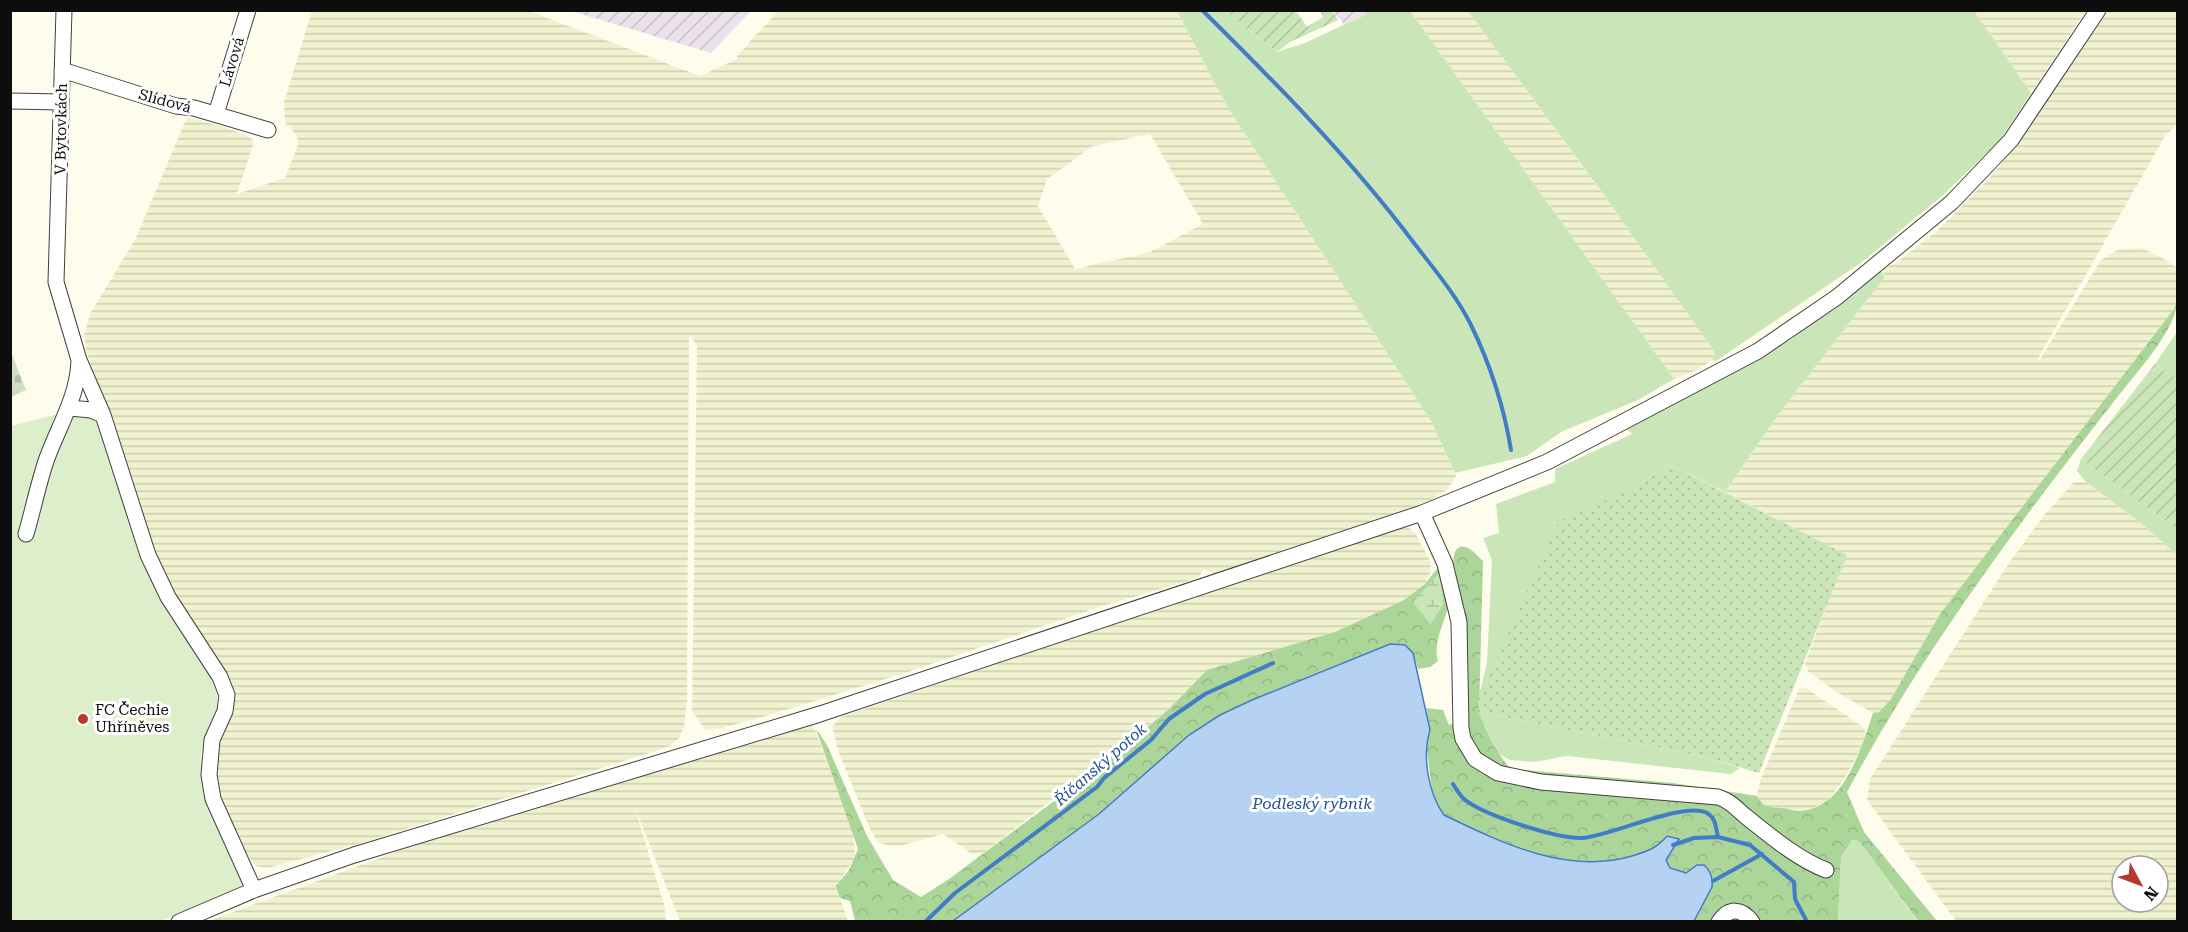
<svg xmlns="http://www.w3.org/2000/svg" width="2188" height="932" font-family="'Roboto Serif',serif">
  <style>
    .industrial { fill: url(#industrial-furrows) }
    .farmland { fill: url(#farmland-rules); fill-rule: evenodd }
    .grass { fill: #cae6b9 }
    .forest { fill: url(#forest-crowns) }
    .wetland { fill: url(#wetland-marsh) }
    .cemetery { fill: url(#cemetery-stones) }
    .park { fill: url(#park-dots) }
    .garden { fill: url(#garden-furrows) }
    .pitch { fill: #dceeca }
    .water { fill: #b5d2f3; stroke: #407dc6; stroke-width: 1.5 }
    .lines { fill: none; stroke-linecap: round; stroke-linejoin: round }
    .stream { stroke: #407dc6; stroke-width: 4 }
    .minor-casing { stroke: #404040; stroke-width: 17 }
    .minor { stroke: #fff; stroke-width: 15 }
    .poi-dot { fill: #b53a2c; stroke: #fff; stroke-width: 2 }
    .labels { text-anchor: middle; stroke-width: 6; stroke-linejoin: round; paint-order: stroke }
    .street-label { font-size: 15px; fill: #0d0d0d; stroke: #fff }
    .poi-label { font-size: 15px; fill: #0d0d0d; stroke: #fff; text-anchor: start }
    .water-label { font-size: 16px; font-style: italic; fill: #1d5097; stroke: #fff }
  </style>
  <defs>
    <pattern id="industrial-furrows" width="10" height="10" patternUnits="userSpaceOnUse" patternTransform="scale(1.5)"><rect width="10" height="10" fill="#ebe1eb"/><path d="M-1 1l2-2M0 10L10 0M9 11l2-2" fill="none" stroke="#c8c0c8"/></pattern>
    <pattern id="farmland-rules" width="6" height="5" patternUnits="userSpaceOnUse" patternTransform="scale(1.5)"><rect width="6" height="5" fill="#f0f2cf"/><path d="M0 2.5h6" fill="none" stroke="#cdceb1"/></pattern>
    <pattern id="forest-crowns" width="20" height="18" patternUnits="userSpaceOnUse" patternTransform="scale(1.5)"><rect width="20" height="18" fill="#acd699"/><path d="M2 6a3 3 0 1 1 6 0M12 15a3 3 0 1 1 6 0" fill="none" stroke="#93b683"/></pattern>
    <pattern id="wetland-marsh" width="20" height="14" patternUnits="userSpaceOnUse" patternTransform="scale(1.5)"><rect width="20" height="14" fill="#cae6b9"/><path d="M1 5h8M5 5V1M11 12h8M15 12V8" fill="none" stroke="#acc49e"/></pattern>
    <pattern id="cemetery-stones" width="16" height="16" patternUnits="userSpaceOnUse" patternTransform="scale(1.5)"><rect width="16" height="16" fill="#d0dec0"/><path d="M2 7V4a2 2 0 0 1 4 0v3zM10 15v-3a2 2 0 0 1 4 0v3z" fill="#b1bda4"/></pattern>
    <pattern id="park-dots" width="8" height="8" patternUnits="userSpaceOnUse" patternTransform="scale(1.5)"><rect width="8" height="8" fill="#cae6b9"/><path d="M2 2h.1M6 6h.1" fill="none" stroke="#acc49e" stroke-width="1.8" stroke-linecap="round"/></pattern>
    <pattern id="garden-furrows" width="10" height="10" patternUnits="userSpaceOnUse" patternTransform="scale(1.5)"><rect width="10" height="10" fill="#cae6b9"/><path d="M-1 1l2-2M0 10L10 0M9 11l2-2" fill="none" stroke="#acc49e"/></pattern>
  </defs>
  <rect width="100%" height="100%" fill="#fefded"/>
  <!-- industrial -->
  <path class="industrial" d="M571,11L751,10V11L711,53Z
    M1332,11H1373L1344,24Z"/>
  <!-- farmland -->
  <path class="farmland" d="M312,11H529L700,76L737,59V56L778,11H1177L1225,103L1431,421L1456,476L1448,489L1429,501L1214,574L1204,569L1198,578L1099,607L908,672L766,716L722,728L705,730L692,711L697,346L689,334L687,700L684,727L679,738L670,746L659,750L361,843L267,868L256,866L240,846L216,797L214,747L233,699L232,687L229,676L178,607L142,534L107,409L87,353L84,335L90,314L136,238L187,117L227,128L251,138L254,142L237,194L285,178L298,145L297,136L285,122L284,102ZM1150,134L1203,224L1150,252L1075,269L1038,206L1047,179L1093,146Z
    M1410,11H1468L1663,276L1712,348L1715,354L1712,360L1697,370L1674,379Z
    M1974,11H2086L2031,93Z
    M2105,11H2177V123L2164,138L2037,360L2039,361L2101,260L2119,249L2141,248L2161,257L2177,268V301L2174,309L1940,614L1891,699L1879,712L1873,713L1835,691L1808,671L1805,663L1846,555L1725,492L1778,415L1885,277L1883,269L1896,263L1936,232L1988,180L2032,125Z
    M2074,482H2086L2141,523L2177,555V921H1956L1867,800L1870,779L2009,563L2045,514ZM2122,866H2158V902H2122Z
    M1409,528L1416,534L1430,561L1431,571L1425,584L1404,600L1335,632L1207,670L1169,709L982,854H972L943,834L899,846L887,845L877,841L870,829L838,750L832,727L841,717L1393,529Z
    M1804,687L1862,726L1866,733L1859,753L1842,782L1827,801L1811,809L1796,811L1770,809L1761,804L1757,796L1760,781L1799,689Z
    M805,723L812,725L816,732L853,832L855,857L836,887L848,921H680L635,808L664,905L666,921L206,922L418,844Z"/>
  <!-- grass -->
  <path class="grass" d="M1177,11H1225L1277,52L1305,43L1373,11H1410L1674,379L1638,400L1561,432L1527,456L1455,473L1431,421L1225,103Z
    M1468,11H1974L2031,93L2001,139L1942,196L1862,262L1716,361L1712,360L1715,354L1712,348L1604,195Z
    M1879,267L1885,277L1778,415L1725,492L1671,465L1627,491L1478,700L1487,663L1492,560L1483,538L1499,533L1496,504L1555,482V469L1632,434L1624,426L1791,340Z
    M2177,332V380L2155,364Z
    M2081,459L2177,530V555L2141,523L2086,482L2077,471Z
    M1479,712L1701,756L1740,768L1731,774L1567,756L1534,762L1510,760L1497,753L1486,734Z
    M1852,840L1859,841L1918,922H1838L1841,857Z"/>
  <!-- forest -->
  <path class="forest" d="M2177,301C2177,329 2136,373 2119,395C2020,521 1923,651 1847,792L1864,832L1937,921H1918L1859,841L1852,840L1841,857L1838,921H1694L1703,906L1697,865L1686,873L1670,868L1666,860L1679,840L1667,836C1656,849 1647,851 1632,856C1567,875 1502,843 1444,815L1433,800L1426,742L1430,730L1426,708L1443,710L1449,725L1464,720C1465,684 1471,643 1463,608C1460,597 1445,552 1460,547C1469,544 1477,556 1483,561L1479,712C1487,735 1495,751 1511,769L1673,783L1757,796C1764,809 1771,807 1784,808C1789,809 1793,811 1798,811C1844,810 1861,749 1873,713L1879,712L1891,699L1940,614L2174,309Z
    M1440,565C1443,573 1450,584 1450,592C1451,615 1431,638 1438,661L1430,667L1418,669L1413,653L1269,694L1220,715L1189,735L1099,814L953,921H855L850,901L840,898L836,886L849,870L858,849L816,729L827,745L867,836L893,880L921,897L949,879L1089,775L1169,709L1207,670L1335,632L1404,600L1425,584Z"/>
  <!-- wetland -->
  <path class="wetland" d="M1439,573L1444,603L1431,625L1413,602Z"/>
  <!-- cemetery -->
  <path class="cemetery" d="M11,352L26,390L11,397H10Z"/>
  <!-- park -->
  <path class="park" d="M1671,465L1847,555L1759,773L1701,756L1479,712L1478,700L1559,521L1627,491Z"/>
  <!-- garden -->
  <path class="garden" d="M1225,11H1296L1307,27L1323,17L1320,11H1332L1338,20L1290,42L1277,52Z
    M2155,364L2177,380V530L2081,459Z"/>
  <!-- pitch -->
  <path class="pitch" d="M54,415L97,419L141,555L161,602L217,687V709L201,754L204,794L245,885L161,921H11V426Z"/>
  <!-- water -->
  <path class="water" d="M1390,644L1405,645L1413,653L1430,730C1422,756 1428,793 1444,815C1502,843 1567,875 1632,856C1647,851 1656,849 1667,836L1679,839L1666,860L1670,868L1686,873L1697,865H1704C1711,871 1713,878 1712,887L1694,921H953L1099,814L1189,735L1220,715L1252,700Z"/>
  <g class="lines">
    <!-- stream -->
    <path class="stream" d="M1202,10C1277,84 1350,158 1414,243C1434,269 1456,295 1471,325C1490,364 1504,407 1511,450
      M1453,784C1456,789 1460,795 1464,799C1483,815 1557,839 1582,838C1611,836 1684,801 1707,813C1716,818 1716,829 1718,837L1750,845L1794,882L1795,899L1807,922
      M1673,845L1694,838L1718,837
      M1713,881L1762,854
      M925,922L955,893L1097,787L1104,778L1151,740L1169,719L1205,694L1273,663"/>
    <!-- minor casing -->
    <g class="minor-casing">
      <path id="minor" d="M62,70L176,106L194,108L268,130
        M10,101L61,102
        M216,114L248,10
        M79,360L103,415L148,555L168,597L220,677L227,695L225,711L212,740L209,775L213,799L254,890
        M70,408L91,410L103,415
        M1422,513L1445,564L1459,622L1461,728L1463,739L1475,759L1498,773L1541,782L1718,797C1730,801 1735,807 1744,815C1768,834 1797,859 1826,870
        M26,534C33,510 38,485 46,461C58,427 78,397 79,360L56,282L64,10
        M179,922L254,890L354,855L820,714L1422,513L1547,462L1758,351L1837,297L1952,202L2011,140L2098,10
        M1719,922C1729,907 1742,908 1752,922"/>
    </g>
    <!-- minor -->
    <use href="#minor" class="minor"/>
  </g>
  <!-- markers -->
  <circle class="poi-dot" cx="83" cy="719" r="6"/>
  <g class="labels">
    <!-- street labels -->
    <g class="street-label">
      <text transform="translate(232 62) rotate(-73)" y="5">Lávová</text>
      <text transform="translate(165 101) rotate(15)" y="5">Slídová</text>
      <text transform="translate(61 129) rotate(-89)" y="5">V Bytovkách</text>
    </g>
    <!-- poi labels -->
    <g class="poi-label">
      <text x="95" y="715">FC Čechie<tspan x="95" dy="17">Uhříněves</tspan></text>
    </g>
    <!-- water labels -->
    <g class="water-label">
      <text transform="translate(1100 764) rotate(-41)" y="6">Říčanský potok</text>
      <text x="1312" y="809">Podleský rybník</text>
    </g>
  </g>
  <!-- border -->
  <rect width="2188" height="932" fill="none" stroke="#0d0d0d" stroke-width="24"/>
  <!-- north arrow -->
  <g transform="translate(2140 884) rotate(131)"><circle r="28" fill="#ffffff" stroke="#9e9e9e" stroke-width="1.5"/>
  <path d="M0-4.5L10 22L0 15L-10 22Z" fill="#b53a2c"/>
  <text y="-9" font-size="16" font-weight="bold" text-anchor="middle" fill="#0d0d0d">N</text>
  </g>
</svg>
